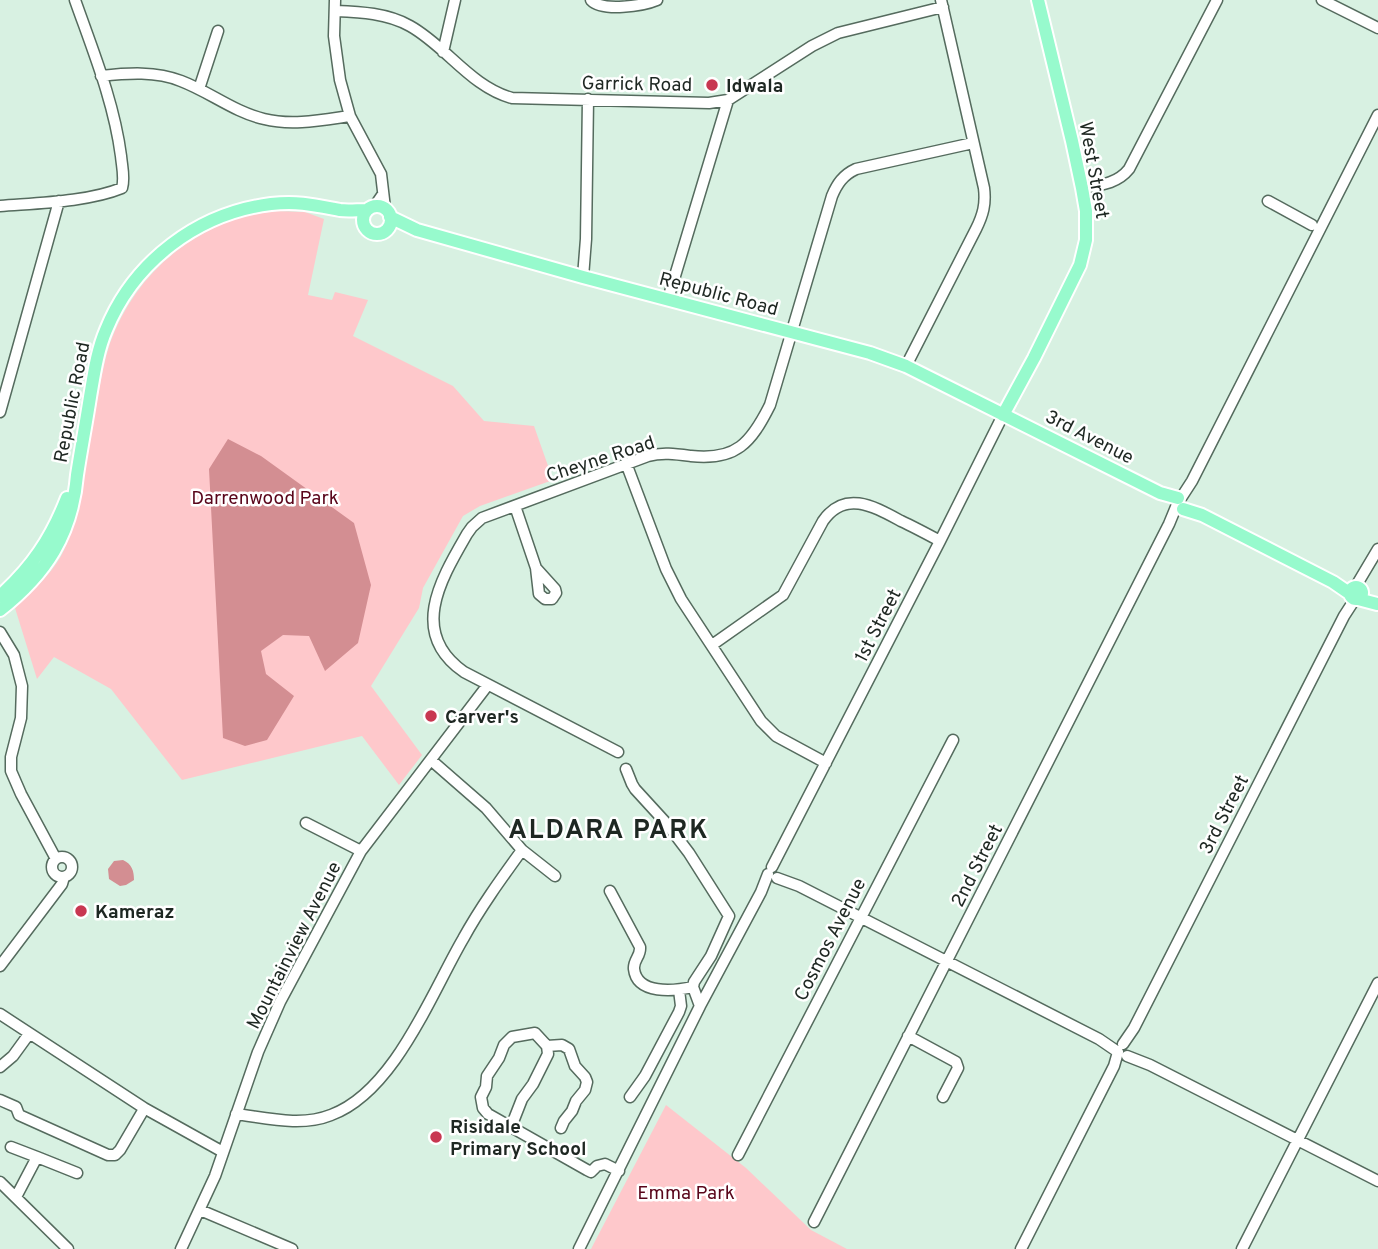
<svg xmlns="http://www.w3.org/2000/svg" width="1378" height="1249" font-family="Overpass,sans-serif">
  <style>
    .green { fill: #fec8cb }
    .water { fill: #d38e92 }
    .lines { fill: none; stroke-linecap: round; stroke-linejoin: round }
    .minor-casing { stroke: #556b5e; stroke-width: 13 }
    .major-casing { stroke: #fff; stroke-width: 16 }
    .minor { stroke: #fff; stroke-width: 10 }
    .major { stroke: #97facd; stroke-width: 12 }
    .poi-dot { fill: #c83751; stroke: #fff; stroke-width: 2.5 }
    .labels { text-anchor: middle; stroke-width: 5; stroke-linejoin: round; paint-order: stroke }
    .street-label { font-size: 19px; fill: #1e2722; stroke: #fff }
    .poi-label { font-size: 19px; font-weight: bold; fill: #1e2722; stroke: #fff; text-anchor: start }
    .park-label { font-size: 19px; fill: #59051a; stroke: #fff }
    .district-label { font-size: 26px; font-weight: bold; letter-spacing: 2px; fill: #1e2722; stroke: #fff }
  </style>
  <rect width="100%" height="100%" fill="#d8f1e2"/>
  <!-- green -->
  <path class="green" d="M276,211L305,212L324,219L308,295L332,300L335,292L368,300L353,336L453,386L484,421L534,426L553,480L480,506L463,516L423,588L419,608L371,686L422,755L399,785L362,736L182,780L111,689L54,657L37,679L15,608C31,592 50,576 61,556C76,529 79,493 85,463C90,439 95,414 99,390C102,374 105,358 110,343C133,280 181,236 244,216C254,213 266,213 276,211Z
    M666,1105L746,1168L811,1230L847,1249H591Z"/>
  <!-- water -->
  <path class="water" d="M228,439L261,456L354,523L371,585L358,643L325,671L309,636L283,635L261,651L266,674L294,696L267,740L245,746L223,738L209,469Z
    M123,860C132,864 134,871 134,880L126,885L120,886L109,879L108,869L114,861Z"/>
  <g class="lines">
    <!-- minor casing -->
    <g class="minor-casing">
      <path id="minor" d="M335,0L334,36L340,80L350,116L381,174L385,208
        M591,0C602,12 643,6 657,0
        M1322,0L1378,28
        M335,11C360,12 387,13 410,26C446,46 471,87 512,98L709,103L728,100L812,46L838,33L943,7
        M443,52L455,0
        M101,76C128,73 156,71 181,81C210,92 234,112 264,119C292,126 322,120 350,116
        M199,89L218,31
        M1082,188C1100,185 1117,184 1129,169L1217,0
        M1268,201L1312,225
        M0,206C36,203 88,202 122,188C125,178 122,167 121,156C114,102 93,51 75,0
        M374,207L383,194
        M583,277L586,239L588,99
        M668,299L728,100
        M906,366L976,229C983,215 986,204 984,188L941,0
        M0,412L59,201
        M626,463L666,569L681,599L761,721L776,736L826,763
        M1181,498L1192,481L1378,115
        M515,506L536,568L555,589L556,593L552,599H545L539,594L536,568
        M1356,586L1378,549
        M0,632L14,655L22,686L21,718L11,757V771L21,794L56,859
        M712,645L783,595L823,521C845,489 875,507 901,521C914,527 927,534 940,541
        M618,752L464,672C408,633 441,579 467,534L472,527L482,518L648,456C662,452 676,454 691,456C736,461 751,443 770,405L832,196C837,184 843,175 856,169L973,143
        M431,760L486,808L522,850L555,876
        M626,769L632,784L635,789L667,824L689,853L729,916L711,956L694,982L693,987L700,1006
        M306,823L361,851
        M52 867a10 10 0 1 1 20 0a10 10 0 1 1-20 0Z
        M772,867L940,541L1003,415
        M777,878L799,886L1099,1039L1118,1052
        M610,891L640,947C641,956 633,960 634,969C637,995 674,991 693,987
        M0,966L62,884L64,877
        M0,1014L144,1108L223,1152
        M908,1036L956,1062L958,1068L943,1097
        M1123,1044L1134,1028L1344,616L1355,599
        M547,1046L562,1045L569,1049L575,1066L585,1077L587,1082L585,1090L576,1101L572,1111L564,1121L561,1128
        M1127,1056L1150,1065L1378,1181
        M0,1067L13,1056L29,1034
        M630,1097L645,1076L679,1012L681,1006L679,990
        M0,1100L16,1107L19,1115L108,1155H115L120,1150L144,1109
        M236,1114C267,1118 301,1127 331,1115C394,1092 431,994 463,939C480,908 501,879 522,850
        M511,1127L522,1099L533,1084L548,1054L547,1046L535,1033L512,1037L504,1045L499,1058L487,1076L486,1087L481,1097L483,1108L488,1114L587,1170L591,1172L597,1166L605,1164L619,1171
        M11,1147L37,1157
        M738,1155L953,740
        M0,1182L68,1249
        M16,1197L37,1157L77,1173
        M200,1210L292,1249
        M814,1222L1169,524L1176,507
        M181,1249L215,1176L258,1052L280,1002L361,851L487,686
        M579,1249L700,1006L761,892L768,874
        M1021,1249L1114,1066L1118,1052
        M1242,1249L1378,983"/>
    </g>
    <!-- major casing -->
    <g class="major-casing">
      <path id="major" d="M363 220a14 14 0 1 1 28 0a14 14 0 1 1-28 0Z
        M390,217L417,230L583,277L870,353L906,366L1160,493L1178,498
        M1003,415L1034,358L1080,265L1086,240V211L1082,188L1072,141L1038,0
        M1183,509L1202,515L1333,582L1349,593
        M1350 593a6 6 0 1 1 12 0a6 6 0 1 1-12 0Z
        M0,596C32,567 51,539 67,498
        M1358,599L1377,604
        M0,610C46,574 72,534 77,475C81,449 86,423 90,397C94,374 97,351 106,330C134,261 198,213 271,204C298,201 314,205 340,210C348,211 357,210 366,210"/>
    </g>
    <!-- minor -->
    <use href="#minor" class="minor"/>
    <!-- major -->
    <use href="#major" class="major"/>
  </g>
  <!-- markers -->
  <g class="poi-dot">
    <circle cx="712" cy="85" r="7"/>
    <circle cx="431" cy="716" r="7"/>
    <circle cx="81" cy="911" r="7"/>
    <circle cx="436" cy="1137" r="7"/>
  </g>
  <g class="labels">
    <!-- street labels -->
    <g class="street-label">
      <text transform="translate(637 83) rotate(1)" y="7">Garrick Road</text>
      <text transform="translate(1095 170) rotate(80)" y="7">West Street</text>
      <text transform="translate(719 293) rotate(15)" y="7">Republic Road</text>
      <text transform="translate(71 402) rotate(-79)" y="7">Republic Road</text>
      <text transform="translate(1090 436) rotate(27)" y="7">3rd Avenue</text>
      <text transform="translate(600 458) rotate(-18)" y="7">Cheyne Road</text>
      <text transform="translate(877 625) rotate(-63)" y="7">1st Street</text>
      <text transform="translate(1223 814) rotate(-63)" y="7">3rd Street</text>
      <text transform="translate(976 865) rotate(-63)" y="7">2nd Street</text>
      <text transform="translate(829 939) rotate(-63)" y="7">Cosmos Avenue</text>
      <text transform="translate(293 945) rotate(-63)" y="7">Mountainview Avenue</text>
    </g>
    <!-- poi labels -->
    <g class="poi-label">
      <text x="726" y="92">Idwala</text>
      <text x="445" y="723">Carver's</text>
      <text x="95" y="918">Kameraz</text>
      <text x="450" y="1133">Risidale<tspan x="450" dy="22">Primary School</tspan></text>
    </g>
    <!-- park labels -->
    <g class="park-label">
      <text x="265" y="504">Darrenwood Park</text>
      <text x="686" y="1199">Emma Park</text>
    </g>
    <!-- district labels -->
    <g class="district-label">
      <text x="609" y="838">ALDARA PARK</text>
    </g>
  </g>
</svg>
